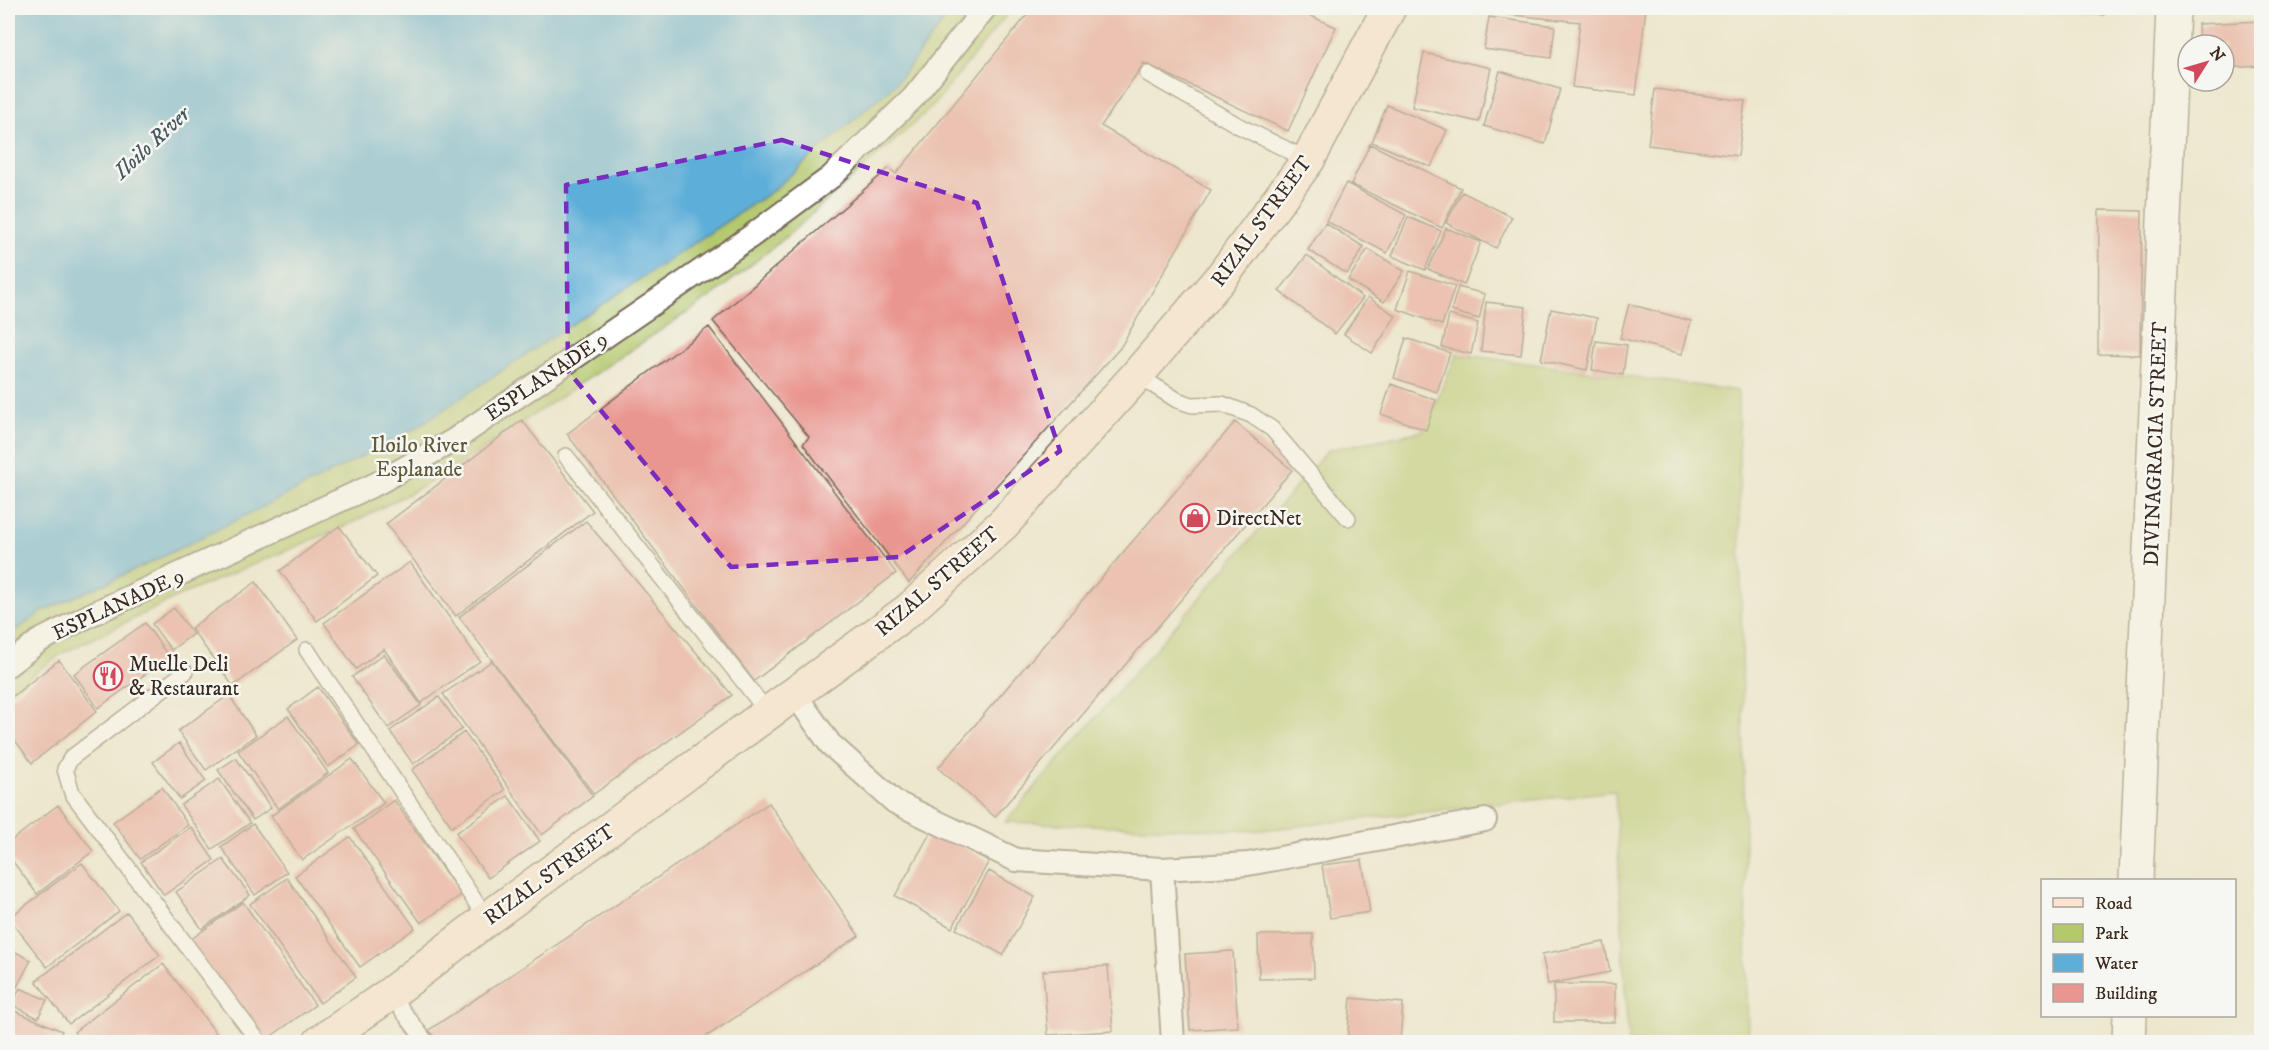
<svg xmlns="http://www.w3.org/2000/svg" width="2269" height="1050" font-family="'IM FELL DW Pica',serif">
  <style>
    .green { fill: #b4c86c; stroke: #787945; stroke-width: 1.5 }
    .water { fill: #5daed8; stroke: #4c6c7b; stroke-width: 1.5 }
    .building { fill: #ea9690 }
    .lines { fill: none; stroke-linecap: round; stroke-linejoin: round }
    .service-casing { stroke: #796c5c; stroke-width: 18 }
    .pedestrian-casing { stroke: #796c5c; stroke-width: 26 }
    .tertiary-casing { stroke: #796c5c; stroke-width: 36 }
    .secondary-casing { stroke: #796c5c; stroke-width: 36 }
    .service { stroke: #fff; stroke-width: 15 }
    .pedestrian { stroke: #fff; stroke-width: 22 }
    .tertiary { stroke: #fff; stroke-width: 33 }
    .secondary { stroke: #fde4d1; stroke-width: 33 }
    .marked { fill: none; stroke: #7b2cbf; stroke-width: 4.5; stroke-dasharray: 12 8; stroke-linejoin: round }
    .labels { text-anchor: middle; stroke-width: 5; stroke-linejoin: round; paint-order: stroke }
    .street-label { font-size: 21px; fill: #3b2a1e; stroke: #f6f6f2 }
    .park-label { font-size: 21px; fill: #5f5935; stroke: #f6f6f2 }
    .poi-label { font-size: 21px; fill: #3b2a1e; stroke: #f6f6f2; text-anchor: start }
    .water-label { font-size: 22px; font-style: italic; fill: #47585f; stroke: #f6f6f2 }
  </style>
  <rect width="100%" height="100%" fill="#f6f6f2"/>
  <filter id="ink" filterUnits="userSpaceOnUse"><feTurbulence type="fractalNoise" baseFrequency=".0167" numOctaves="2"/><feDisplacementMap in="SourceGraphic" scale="12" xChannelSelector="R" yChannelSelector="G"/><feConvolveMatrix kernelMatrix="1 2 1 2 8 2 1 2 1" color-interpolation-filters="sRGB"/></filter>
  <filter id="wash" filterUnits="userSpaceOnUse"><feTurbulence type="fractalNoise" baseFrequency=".008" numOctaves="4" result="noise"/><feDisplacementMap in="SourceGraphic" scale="24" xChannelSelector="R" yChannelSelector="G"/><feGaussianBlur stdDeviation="1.35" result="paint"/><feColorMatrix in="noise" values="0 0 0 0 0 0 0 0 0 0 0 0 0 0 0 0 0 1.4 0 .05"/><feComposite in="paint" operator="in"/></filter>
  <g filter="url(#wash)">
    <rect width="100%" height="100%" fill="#ede7ce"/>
    <!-- green -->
    <path class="green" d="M954,8H1012L932,107L786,237L712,296L440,477L350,524L188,592L63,653L8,692V636L43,611L150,563L896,83Z
      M1457,354L1738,391L1748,1042H1628L1615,791L1253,831L1005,822L1328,450L1423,431Z"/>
    <!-- water -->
    <path class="water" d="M8,8H954L896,83L771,192L414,429L317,480L150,563L43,611L8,636Z"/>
    <g id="blocks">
      <!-- building -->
      <path class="building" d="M1033,8H1292L1336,27L1288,131L1144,63L1101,126L1211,190L1120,348L909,583L803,444L809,437L713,321L889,168L896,174Z
        M1484,8H1646L1636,95L1572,87L1580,22L1484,12Z
        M2015,8H2104V15L2015,12Z
        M1489,17L1555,26L1551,58L1484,49Z
        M2262,21V66L2224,68V45H2199L2198,24Z
        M1424,53L1491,68L1479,122L1412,107Z
        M1500,71L1560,89L1545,144L1484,126Z
        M1655,89L1745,101L1738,156L1648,145Z
        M1387,105L1447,130L1431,167L1372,142Z
        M1370,144L1461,188L1442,228L1351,184Z
        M1346,183L1406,215L1387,253L1326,221Z
        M1462,192L1512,217L1496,248L1446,223Z
        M2099,210L2142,211L2140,355L2098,354Z
        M1408,217L1441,231L1425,270L1392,256Z
        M1325,223L1364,247L1347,274L1308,250Z
        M1446,228L1481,242L1464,285L1428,269Z
        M1368,249L1404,271L1384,302L1348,280Z
        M1307,255L1363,298L1335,334L1279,291Z
        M1410,271L1455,286L1442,325L1397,309Z
        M1458,287L1485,294L1479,319L1451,311Z
        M1368,297L1396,316L1372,353L1344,334Z
        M1486,302L1526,307L1521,355L1481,351Z
        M1629,304L1691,321L1682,354L1620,338Z
        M1551,309L1597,318L1587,370L1541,360Z
        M1449,315L1478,323L1471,354L1442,347Z
        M709,327L896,573L754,681L567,434Z
        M1406,338L1450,353L1437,392L1394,378Z
        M1596,341L1627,345L1623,375L1592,370Z
        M1391,384L1436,400L1426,430L1381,414Z
        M522,420L593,511L456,616L386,524Z
        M1235,422L1292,470L995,817L938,768Z
        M586,521L732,695L594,794L459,617Z
        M339,526L377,576L317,621L280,571Z
        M410,562L480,661L421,703L384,649L356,669L324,623Z
        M256,582L297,640L233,686L191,628Z
        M174,608L193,634L171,650L152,624Z
        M145,623L169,657L98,708L74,674Z
        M384,654L421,705L388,728L352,677Z
        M59,660L97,711L32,763L8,731V700Z
        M492,661L593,796L542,835L443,694Z
        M318,687L359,745L328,767L288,709Z
        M229,695L256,735L206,770L178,731Z
        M439,697L462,729L413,764L390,731Z
        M288,716L328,773L278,809L238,751Z
        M464,732L505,790L452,827L412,770Z
        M179,743L206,781L180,799L153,762Z
        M236,758L271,808L253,820L218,770Z
        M352,759L384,803L302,860L271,816Z
        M219,779L250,823L212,849L181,805Z
        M162,787L188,825L140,859L113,822Z
        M508,796L540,841L488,878L456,833Z
        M394,800L461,895L421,923L354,829Z
        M769,803L859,936L698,1042H438L429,1030Z
        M58,805L93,851L37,894L8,855V843Z
        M253,824L287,872L255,895L221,847Z
        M191,827L214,860L164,895L141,862Z
        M932,830L989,861L952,928L895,896Z
        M350,837L415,928L360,967L295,876Z
        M223,859L250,895L202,929L176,892Z
        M1362,860L1370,912L1330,918L1322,865Z
        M82,863L119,911L47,967L9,918Z
        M989,871L1035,897L1003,955L956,929Z
        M287,878L356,977L320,1003L250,904Z
        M243,902L315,1005L263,1042L190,940Z
        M127,912L160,955L69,1024L36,981Z
        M1313,934L1314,978L1259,979L1258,935Z
        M1604,942L1610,972L1548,984L1542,954Z
        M8,948L31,960L8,1004Z
        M1233,951L1238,1027L1190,1030L1185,954Z
        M163,964L223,1042H82L74,1032Z
        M1108,966L1113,1031L1048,1035L1043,971Z
        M1554,984H1615V1022H1554Z
        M20,988L47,1000L38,1018L12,1005Z
        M1351,998L1403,1003L1400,1042H1347Z
        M10,1009L62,1031L57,1042H8V1015Z"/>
    </g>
  </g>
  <g filter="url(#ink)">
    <use href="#blocks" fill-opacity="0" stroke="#796c5c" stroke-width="1.5"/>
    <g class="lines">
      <!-- service casing -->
      <g class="service-casing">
        <path id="service" d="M1148,74L1239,126L1308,160
          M1137,375L1177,400L1192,405L1222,404L1251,415L1272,429L1348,518
          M566,456L769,714
          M307,650L487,919
          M185,672L71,758L65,769L72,793L259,1042
          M390,994L426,1042"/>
      </g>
      <!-- pedestrian casing -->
      <g class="pedestrian-casing">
        <path id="pedestrian" d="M8,665L39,641L90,615L378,483L454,440L750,237L831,177L913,98L985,8
          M794,693L830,744L895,802L1016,860L1162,869L1248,864L1485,820
          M1162,869L1173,1042"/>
      </g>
      <!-- tertiary casing -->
      <g class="tertiary-casing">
        <path id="tertiary" d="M2136,880L2173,8
          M2129,1042L2130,1016"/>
      </g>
      <!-- secondary casing -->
      <g class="secondary-casing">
        <path id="secondary" d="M320,1042L390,994L487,919L910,609L1004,523L1137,375L1223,275L1308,160L1389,8"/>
      </g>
      <!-- service -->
      <use href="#service" class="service"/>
      <!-- pedestrian -->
      <use href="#pedestrian" class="pedestrian"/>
      <!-- tertiary -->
      <use href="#tertiary" class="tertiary"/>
      <!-- secondary -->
      <use href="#secondary" class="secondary"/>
    </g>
  </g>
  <!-- marked area -->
  <path d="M0 0H2269V1050H0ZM782,140L977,203L1060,451L899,557L731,567L568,371L566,185Z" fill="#ede7ce" fill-opacity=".55" fill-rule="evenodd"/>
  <path class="marked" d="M782,140L977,203L1060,451L899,557L731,567L568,371L566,185Z"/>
  <!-- icons -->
  <defs>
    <g id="shop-ring" transform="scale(1.5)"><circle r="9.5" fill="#f6f6f2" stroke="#d1495b" stroke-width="1.5"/><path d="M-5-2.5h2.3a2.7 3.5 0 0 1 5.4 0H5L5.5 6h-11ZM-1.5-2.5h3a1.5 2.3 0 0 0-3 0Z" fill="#d1495b"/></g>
    <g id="restaurant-ring" transform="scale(1.5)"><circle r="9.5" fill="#f6f6f2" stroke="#d1495b" stroke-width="1.5"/><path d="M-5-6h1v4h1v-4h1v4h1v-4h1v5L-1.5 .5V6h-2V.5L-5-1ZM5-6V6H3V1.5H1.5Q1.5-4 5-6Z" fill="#d1495b"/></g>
  </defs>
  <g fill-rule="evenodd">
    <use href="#shop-ring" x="1195" y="518"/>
    <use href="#restaurant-ring" x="108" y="676"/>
  </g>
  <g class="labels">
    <!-- street labels -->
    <g class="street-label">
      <text transform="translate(1261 221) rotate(-54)" y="7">RIZAL STREET</text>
      <text transform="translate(546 376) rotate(-34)" y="7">ESPLANADE 9</text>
      <text transform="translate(2155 444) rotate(-88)" y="7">DIVINAGRACIA STREET</text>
      <text transform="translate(937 581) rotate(-41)" y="7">RIZAL STREET</text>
      <text transform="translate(118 604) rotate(-25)" y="7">ESPLANADE 9</text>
      <text transform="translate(549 874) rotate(-36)" y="7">RIZAL STREET</text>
    </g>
    <!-- park labels -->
    <g class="park-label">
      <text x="419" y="452">Iloilo River<tspan x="419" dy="24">Esplanade</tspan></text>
    </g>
    <!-- poi labels -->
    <g class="poi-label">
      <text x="1216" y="525">DirectNet</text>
      <text x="129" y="671">Muelle Deli<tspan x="129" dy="24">&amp; Restaurant</tspan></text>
    </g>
    <!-- water labels -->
    <g class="water-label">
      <text transform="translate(151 142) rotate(-43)" y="8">Iloilo River</text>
    </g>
  </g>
  <!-- margin -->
  <rect width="2269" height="1050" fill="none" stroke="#f6f6f2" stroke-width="30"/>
  <!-- legend -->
  <rect x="2041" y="879" width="195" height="138" fill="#f6f6f2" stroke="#aba49d" stroke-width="1.5"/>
  <rect x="2053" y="898" width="30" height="9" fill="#fde4d1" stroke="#aba49d" stroke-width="1.5"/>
  <text x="2095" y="909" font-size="18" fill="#3b2a1e">Road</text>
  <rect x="2053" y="924" width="30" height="18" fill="#b4c86c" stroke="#aba49d" stroke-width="1.5"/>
  <text x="2095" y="939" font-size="18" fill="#3b2a1e">Park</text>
  <rect x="2053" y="954" width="30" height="18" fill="#5daed8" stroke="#aba49d" stroke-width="1.5"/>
  <text x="2095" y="969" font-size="18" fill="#3b2a1e">Water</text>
  <rect x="2053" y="984" width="30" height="18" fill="#ea9690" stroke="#aba49d" stroke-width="1.5"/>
  <text x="2095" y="999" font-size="18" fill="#3b2a1e">Building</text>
  <!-- north arrow -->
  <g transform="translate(2206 63) rotate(53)"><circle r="28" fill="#f6f6f2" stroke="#aba49d" stroke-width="1.5"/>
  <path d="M0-4.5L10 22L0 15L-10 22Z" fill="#d1495b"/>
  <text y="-9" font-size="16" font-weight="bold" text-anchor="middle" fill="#3b2a1e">N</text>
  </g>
</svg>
